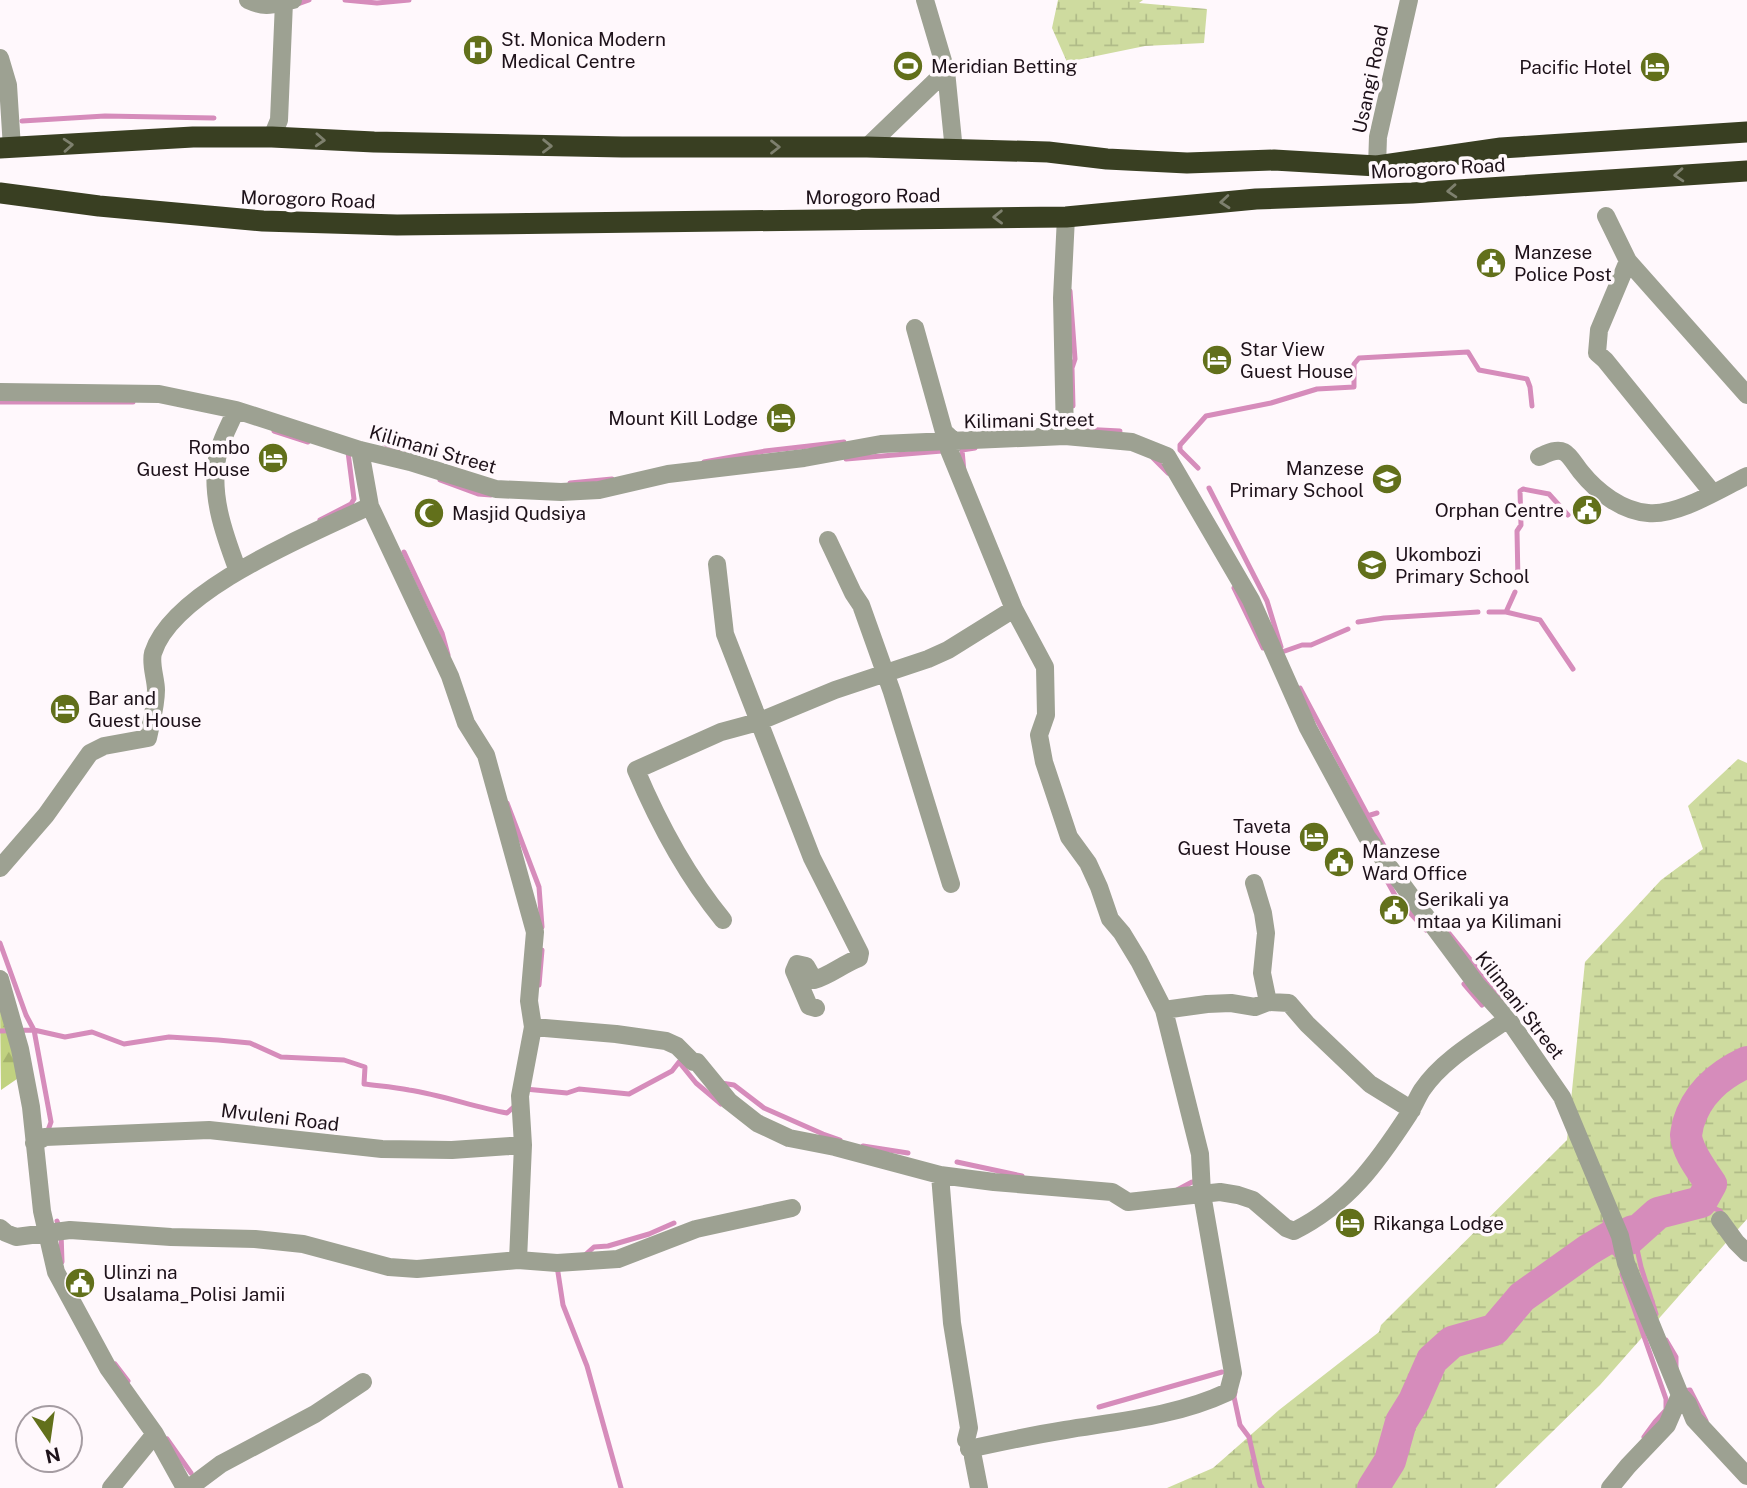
<svg xmlns="http://www.w3.org/2000/svg" width="1747" height="1488" font-family="'Public Sans',sans-serif">
  <style>
    .forest { fill: url(#forest-firs) }
    .wetland { fill: url(#wetland-marsh) }
    .lines { fill: none; stroke-linecap: round; stroke-linejoin: round }
    .stream { stroke: #d68cbb; stroke-width: 5 }
    .river { stroke: #d68cbb; stroke-width: 32 }
    .minor { stroke: #9da192; stroke-width: 18 }
    .highway { stroke: #393f22; stroke-width: 21 }
    .oneway { stroke: #7e806e }
    .labels { text-anchor: middle; stroke-width: 7; stroke-linejoin: round; paint-order: stroke }
    .poi-label { font-size: 19px; fill: #1e121a; stroke: #fff8fc; text-anchor: start }
    .street-label { font-size: 19px; fill: #1e121a; stroke: #fff8fc }
  </style>
  <defs>
    <pattern id="forest-firs" width="22" height="20" patternUnits="userSpaceOnUse" patternTransform="scale(1.75)"><rect width="22" height="20" fill="#c1d280"/><path d="M5 1l3.5 6h-7zM16 11l3.5 6h-7z" fill="#a5b36e"/></pattern>
    <pattern id="wetland-marsh" width="20" height="14" patternUnits="userSpaceOnUse" patternTransform="scale(1.75)"><rect width="20" height="14" fill="#cedb9f"/><path d="M1 5h8M5 5V1M11 12h8M15 12V8" fill="none" stroke="#b0bb88"/></pattern>
  </defs>
  <rect width="100%" height="100%" fill="#fff8fc"/>
  <!-- forest -->
  <path class="forest" d="M0,1002L6,1008L3,1022L8,1027L27,1072L1,1090Z"/>
  <!-- wetland -->
  <path class="wetland" d="M1058,0H1143L1139,3L1207,9L1204,43L1145,46L1067,62L1052,28Z
    M1738,759L1747,763V1219L1600,1385L1495,1488H1167L1213,1468L1279,1410L1379,1332L1381,1325L1567,1140L1585,962L1661,880L1703,849L1688,806Z"/>
  <g class="lines">
    <!-- stream -->
    <path class="stream" d="M345,0L377,3L409,0
      M295,5L309,0
      M22,121L105,116L214,118
      M1070,291L1075,359L1072,368L1073,406
      M0,402H133
      M1081,429L1120,431
      M274,431L308,442
      M383,443L412,455
      M1153,458L1168,473
      M846,459L942,451
      M704,462L765,451L844,442
      M1198,468L1180,450V445L1206,416L1271,403L1317,389L1354,387V364L1359,358L1468,352L1479,370L1527,379L1530,387L1532,406
      M964,472L962,450L975,448
      M440,480L478,494L491,495
      M570,483L612,479
      M1209,488L1267,601L1281,647
      M320,520L351,504L354,499L348,452L345,451
      M404,552L442,633L448,655
      M1518,581L1517,531L1521,525L1520,491L1523,489L1549,494L1568,515
      M1234,588L1263,648
      M1489,612H1506L1540,620L1573,669
      M1506,612L1515,592
      M1358,622L1384,618L1478,612
      M1282,652L1302,645H1311L1348,629
      M1300,688L1384,846
      M507,803L539,887L542,927
      M1364,817L1377,813
      M1380,868L1397,899L1426,930
      M1448,932L1506,1004
      M0,943L26,1015L34,1030L51,1122L47,1133
      M1464,984L1482,1005
      M539,985L542,950
      M0,1031L34,1030L65,1037L92,1032L124,1044L169,1037L218,1040L250,1043L281,1057L344,1060L365,1067L364,1084C379,1086 394,1087 409,1090C442,1095 474,1107 507,1113L516,1105
      M721,1083L734,1085L764,1108L823,1134L840,1140
      M525,1089L567,1093L579,1089L629,1094L672,1071L679,1062L696,1083L721,1104
      M863,1146L908,1153
      M957,1162L1022,1176
      M1177,1190L1192,1182
      M1701,1202L1720,1211L1724,1216
      M57,1221L61,1232L62,1262
      M1605,1221L1616,1255
      M1633,1231L1641,1267L1656,1314
      M585,1255L594,1247L608,1246L649,1234L674,1223
      M557,1266L563,1305L587,1366L621,1488
      M1622,1274L1666,1399V1410L1655,1422L1644,1437
      M1666,1340L1676,1357V1369
      M115,1364L128,1381
      M1683,1391L1690,1390L1706,1421
      M1235,1392L1234,1397L1240,1425L1249,1437L1260,1485L1262,1488
      M1099,1407L1222,1372
      M167,1439L191,1473"/>
    <!-- river -->
    <path class="river" d="M1373,1488L1390,1461L1401,1422L1414,1401L1432,1360L1452,1342L1494,1330L1522,1297L1588,1250L1610,1237L1616,1239L1633,1231L1629,1239L1658,1213L1701,1202L1711,1184C1702,1170 1687,1152 1686,1135C1686,1134 1688,1125 1688,1124C1697,1093 1719,1075 1747,1062"/>
    <!-- minor -->
    <path class="minor" d="M248,0C268,9 273,4 293,0
      M925,0L946,71L954,151
      M0,58L8,85L12,148
      M272,137L279,120L284,2
      M867,147L946,71
      M1377,166L1378,137L1409,0
      M1606,216L1628,261L1747,395
      M1628,261L1599,330L1597,353L1605,360L1712,492
      M915,328L944,432L955,442
      M0,392L159,394L236,410L360,450L410,462L496,489L561,492L599,490L668,474L804,458L881,444L1065,436L1132,442L1167,456L1251,600L1308,728L1367,837L1477,985L1508,1019L1562,1097L1620,1236L1626,1263L1680,1395L1688,1404L1694,1419L1747,1476
      M236,410C230,424 223,436 219,450C208,491 224,534 238,571
      M1065,436L1062,298L1066,217
      M955,442L949,450L1014,609L1045,667L1046,715L1039,735L1044,762L1069,837L1088,863L1099,887L1110,919L1122,933L1139,961L1164,1010L1200,1154L1202,1194L1233,1373L1228,1392C1177,1416 1120,1421 1065,1430C1033,1435 1001,1442 969,1449
      M360,450L370,506L450,676L466,723L486,755L535,932L529,1001L533,1027L520,1096L523,1145L518,1260
      M1539,457C1546,454 1556,448 1564,452C1570,455 1576,466 1581,472C1597,492 1622,511 1648,513C1678,516 1720,489 1747,476
      M828,540L853,593L861,605L892,692L951,884
      M717,564L725,634L812,858L860,953L859,958C843,964 829,976 814,980L806,966L797,964L794,971L809,1006L816,1008
      M0,868L46,815L90,753L104,746L148,738C151,723 156,706 156,690C156,679 150,664 153,653C173,589 312,534 370,506
      M1254,883L1263,913L1266,933L1262,973L1268,1002
      M723,920C687,876 658,822 636,770L721,732L758,722L835,690L928,659L948,650L1014,609
      M0,979L20,1049L31,1107L42,1211L56,1272L108,1368L155,1434L185,1488
      M1164,1010L1207,1004L1231,1003L1255,1007L1268,1002L1289,1003L1307,1024L1370,1084L1412,1110
      M533,1027L616,1034L666,1041L677,1046L693,1062H697L729,1101L757,1123L789,1138L835,1147L940,1175L994,1182L1112,1192L1128,1202L1220,1192L1238,1195L1253,1200L1286,1228L1294,1231C1348,1204 1377,1163 1409,1114C1414,1106 1417,1098 1422,1090C1442,1060 1479,1039 1508,1019
      M34,1143L45,1137L209,1130L382,1149L452,1150L523,1145
      M940,1175L952,1323L969,1428L966,1440
      M1720,1220L1736,1242L1747,1253
      M0,1228L6,1233L16,1237L70,1230L171,1237L255,1239L303,1244L389,1267L417,1269L518,1260L557,1263L618,1259L696,1229L792,1208
      M973,1457L979,1488
      M111,1488L155,1434
      M189,1488L221,1464L315,1414L363,1382
      M1610,1488L1628,1466L1667,1425L1680,1395"/>
    <!-- highway -->
    <path class="highway" d="M0,148L193,137H272L374,142L622,147H867L1048,152L1107,159L1187,163L1274,160L1377,166L1501,148L1747,132
      M0,193L99,206L263,221L397,225L1066,217L1256,199L1412,193L1747,171"/>
  </g>
  <!-- one-way arrows -->
  <defs><path id="oneway-chevron" d="M-2-3.5L2.5 0L-2 3.5" fill="none" stroke-width="1.6" stroke-linecap="round" stroke-linejoin="round" transform="scale(1.75)"/></defs>
  <g class="oneway">
    <use href="#oneway-chevron" transform="translate(320 140) rotate(3)"/>
    <use href="#oneway-chevron" transform="translate(68 145) rotate(-4)"/>
    <use href="#oneway-chevron" transform="translate(547 146) rotate(1)"/>
    <use href="#oneway-chevron" transform="translate(775 147)"/>
    <use href="#oneway-chevron" transform="translate(1679 175) rotate(176)"/>
    <use href="#oneway-chevron" transform="translate(1452 191) rotate(176)"/>
    <use href="#oneway-chevron" transform="translate(1225 202) rotate(175)"/>
    <use href="#oneway-chevron" transform="translate(998 217) rotate(179)"/>
  </g>
  <!-- icons -->
  <defs>
    <g id="hospital-disc" transform="scale(1.575)"><circle r="9.5" fill="#62701b" stroke="#fff8fc"/><path d="M-5-5h3v3.5h4V-5h3V5h-3V1.5h-4V5h-3Z" fill="#fff"/></g>
    <g id="stadium-disc" transform="scale(1.575)"><circle r="9.5" fill="#62701b" stroke="#fff8fc"/><path d="M0-5a6.5 5 0 1 0 0 10a6.5 5 0 1 0 0-10ZM-3.5-1.8h7v3.6h-7Z" fill="#fff"/></g>
    <g id="hotel-disc" transform="scale(1.575)"><circle r="9.5" fill="#62701b" stroke="#fff8fc"/><path d="M-6-4.5h1.5V1H6V5H4.5V3h-9V5H-6ZM-4 0a1.8 1.8 0 1 1 3.6 0ZM.5 0V-2.5h3Q6-2.5 6 0Z" fill="#fff"/></g>
    <g id="civic-disc" transform="scale(1.575)"><circle r="9.5" fill="#62701b" stroke="#fff8fc"/><path d="M-.6-6.5H3V-4.5H.6V-3L4-1V1h2V6H-6V1h2V-1L-.6-3ZM-1.2 2.5V6h2.4V2.5Z" fill="#fff"/></g>
    <g id="school-disc" transform="scale(1.575)"><circle r="9.5" fill="#62701b" stroke="#fff8fc"/><path d="M0-5L7-2L0 1L-7-2ZM-4 1L0 2.5L4 1V4Q0 6-4 4Z" fill="#fff"/></g>
    <g id="mosque-disc" transform="scale(1.575)"><circle r="9.5" fill="#62701b" stroke="#fff8fc"/><path d="M3.5-4.9A6 6 0 1 0 3.5 4.9A5 5 0 1 1 3.5-4.9Z" fill="#fff"/></g>
  </defs>
  <g fill-rule="evenodd">
    <use href="#hospital-disc" x="478" y="50"/>
    <use href="#stadium-disc" x="908" y="66"/>
    <use href="#hotel-disc" x="1655" y="67"/>
    <use href="#civic-disc" x="1491" y="263"/>
    <use href="#hotel-disc" x="1217" y="360"/>
    <use href="#hotel-disc" x="781" y="418"/>
    <use href="#hotel-disc" x="273" y="458"/>
    <use href="#school-disc" x="1387" y="479"/>
    <use href="#civic-disc" x="1587" y="510"/>
    <use href="#mosque-disc" x="429" y="513"/>
    <use href="#school-disc" x="1372" y="565"/>
    <use href="#hotel-disc" x="65" y="709"/>
    <use href="#hotel-disc" x="1314" y="837"/>
    <use href="#civic-disc" x="1339" y="862"/>
    <use href="#civic-disc" x="1394" y="910"/>
    <use href="#hotel-disc" x="1350" y="1223"/>
    <use href="#civic-disc" x="80" y="1283"/>
  </g>
  <g class="labels">
    <!-- poi labels -->
    <g class="poi-label">
      <text x="501" y="46">St. Monica Modern<tspan x="501" dy="22">Medical Centre</tspan></text>
      <text x="931" y="73">Meridian Betting</text>
      <text x="1632" y="74" text-anchor="end">Pacific Hotel</text>
      <text x="1514" y="259">Manzese<tspan x="1514" dy="22">Police Post</tspan></text>
      <text x="1240" y="356">Star View<tspan x="1240" dy="22">Guest House</tspan></text>
      <text x="758" y="425" text-anchor="end">Mount Kill Lodge</text>
      <text x="250" y="454" text-anchor="end">Rombo<tspan x="250" dy="22">Guest House</tspan></text>
      <text x="1364" y="475" text-anchor="end">Manzese<tspan x="1364" dy="22">Primary School</tspan></text>
      <text x="1564" y="517" text-anchor="end">Orphan Centre</text>
      <text x="452" y="520">Masjid Qudsiya</text>
      <text x="1395" y="561">Ukombozi<tspan x="1395" dy="22">Primary School</tspan></text>
      <text x="88" y="705">Bar and<tspan x="88" dy="22">Guest House</tspan></text>
      <text x="1291" y="833" text-anchor="end">Taveta<tspan x="1291" dy="22">Guest House</tspan></text>
      <text x="1362" y="858">Manzese<tspan x="1362" dy="22">Ward Office</tspan></text>
      <text x="1417" y="906">Serikali ya<tspan x="1417" dy="22">mtaa ya Kilimani</tspan></text>
      <text x="1373" y="1230">Rikanga Lodge</text>
      <text x="103" y="1279">Ulinzi na<tspan x="103" dy="22">Usalama_Polisi Jamii</tspan></text>
    </g>
    <!-- street labels -->
    <g class="street-label">
      <text transform="translate(1370 79) rotate(-78)" y="7">Usangi Road</text>
      <text transform="translate(1438 168) rotate(-3)" y="7">Morogoro Road</text>
      <text transform="translate(873 196) rotate(-1)" y="7">Morogoro Road</text>
      <text transform="translate(308 199) rotate(2)" y="7">Morogoro Road</text>
      <text transform="translate(1029 420) rotate(-1)" y="7">Kilimani Street</text>
      <text transform="translate(433 449) rotate(16)" y="7">Kilimani Street</text>
      <text transform="translate(1520 1005) rotate(52)" y="7">Kilimani Street</text>
      <text transform="translate(280 1117) rotate(7)" y="7">Mvuleni Road</text>
    </g>
  </g>
  <!-- north arrow -->
  <g transform="translate(49 1439) rotate(167)"><circle r="33" fill="#fff8fc" stroke="#a59ca2" stroke-width="2"/>
  <path d="M0-5L12 26L0 18L-12 26Z" fill="#62701b"/>
  <text y="-10" font-size="19" font-weight="bold" text-anchor="middle" fill="#1e121a">N</text>
  </g>
</svg>
